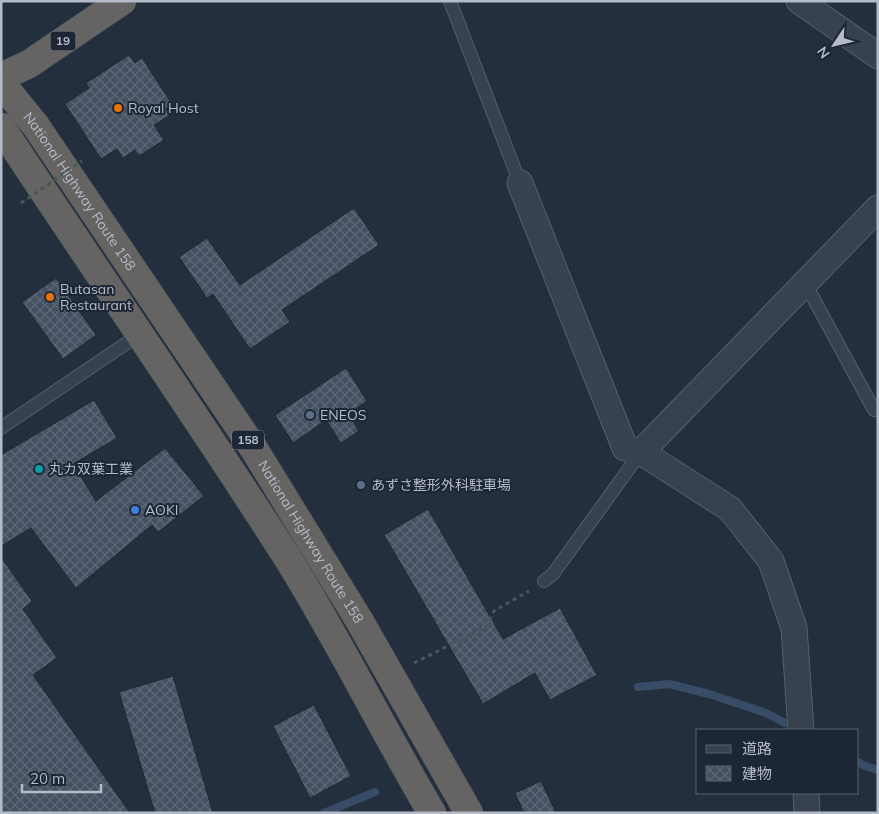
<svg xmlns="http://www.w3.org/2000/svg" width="879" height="814" font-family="Mulish,'Noto Sans JP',sans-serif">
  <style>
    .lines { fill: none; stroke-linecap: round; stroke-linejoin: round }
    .stream { stroke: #394c67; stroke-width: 8 }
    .building { fill: url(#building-cross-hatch); stroke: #1f2835 }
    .service-casing { stroke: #565f6c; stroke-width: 14 }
    .minor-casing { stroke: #565f6c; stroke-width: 27 }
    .trunk-casing { stroke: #434c59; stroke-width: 29 }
    .path { stroke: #44595c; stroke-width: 3; stroke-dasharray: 4 4; stroke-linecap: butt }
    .service { stroke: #38414e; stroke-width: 12 }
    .minor { stroke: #38414e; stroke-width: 25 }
    .trunk { stroke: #656462; stroke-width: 28 }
    .path-bridge { stroke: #44595c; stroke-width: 3; stroke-dasharray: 4 4; stroke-linecap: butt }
    .food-dot { fill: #e8710a; stroke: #1d2633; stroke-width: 2 }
    .service-dot { fill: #5c6f8a; stroke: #1d2633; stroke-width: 2 }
    .culture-dot { fill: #0f9aa8; stroke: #1d2633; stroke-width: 2 }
    .shop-dot { fill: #3f7fe0; stroke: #1d2633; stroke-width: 2 }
    .labels { text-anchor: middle; stroke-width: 4; stroke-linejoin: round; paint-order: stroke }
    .shield { fill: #1d2633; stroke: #878f9c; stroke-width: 1 }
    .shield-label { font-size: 12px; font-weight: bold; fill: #b4bcc9 }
    .poi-label { font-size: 14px; fill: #b4bcc9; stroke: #1d2633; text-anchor: start }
    .street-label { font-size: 14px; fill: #b4bcc9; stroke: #1d2633 }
  </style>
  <defs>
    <pattern id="building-cross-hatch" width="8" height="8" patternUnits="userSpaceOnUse" patternTransform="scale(1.25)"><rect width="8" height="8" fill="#455162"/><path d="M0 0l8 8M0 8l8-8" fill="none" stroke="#5d6877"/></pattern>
  </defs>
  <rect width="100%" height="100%" fill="#242f3e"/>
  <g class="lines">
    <!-- stream -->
    <path class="stream" d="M638,687L669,684L709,694L766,713L785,723
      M858,762L865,766L878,770
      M324,813L375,792"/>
  </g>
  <!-- building -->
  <path class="building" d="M129,55L135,63L142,58L172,104L166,109L170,115L154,125L164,140L139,156L135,150L123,158L117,149L101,159L65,104L89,88L86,83Z
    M354,208L379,245L282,310L290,322L250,349L213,294L207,298L179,257L207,238L240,285Z
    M56,278L96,335L63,359L22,302Z
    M346,368L367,401L348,414L359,431L341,443L326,420L293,443L275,415Z
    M94,400L117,438L73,464L96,501L165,448L204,496L158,532L152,525L76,588L31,528L1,546V455Z
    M428,509L503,639L560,608L597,675L550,700L535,673L483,704L384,535Z
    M1,557L32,601L23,609L57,658L33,675L130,813H1Z
    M173,676L213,813H155L119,692Z
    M314,705L351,776L310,798L273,726Z
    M541,781L556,813H524L515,793Z"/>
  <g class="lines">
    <!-- service casing -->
    <g class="service-casing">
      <path id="service" d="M450,1L520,183
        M805,283L874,410
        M1,428L140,334
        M544,581L553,574L641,452"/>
    </g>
    <!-- minor casing -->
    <g class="minor-casing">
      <path id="minor" d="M799,1L878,56
        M520,183L625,448L641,452L730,509L771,561L794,628L801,730
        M641,452L878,208
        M806,793L807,813"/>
    </g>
    <!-- trunk casing -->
    <g class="trunk-casing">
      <g id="trunk">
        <path d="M1,77L29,64L122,1"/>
        <path id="s1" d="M1,83L36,126L254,449L359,620L469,813"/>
        <path d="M1,127C95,270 193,410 285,554C338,638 381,727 432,813"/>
      </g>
    </g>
    <!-- path -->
    <path class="path" d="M414,663L486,627L494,611L529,591"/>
    <!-- service -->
    <use href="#service" class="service"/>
    <!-- minor -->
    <use href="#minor" class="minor"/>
    <!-- trunk -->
    <use href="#trunk" class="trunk"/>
    <!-- path-bridge -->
    <path class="path-bridge" d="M21,203L82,161"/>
  </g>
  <!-- markers -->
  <g class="food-dot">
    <circle cx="118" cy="108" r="5"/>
    <circle cx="50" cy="297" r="5"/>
  </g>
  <g class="service-dot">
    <circle cx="310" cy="415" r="5"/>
    <circle cx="361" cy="485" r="5"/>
  </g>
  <circle class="culture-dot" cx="39" cy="469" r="5"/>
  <circle class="shop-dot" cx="135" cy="510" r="5"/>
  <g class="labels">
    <!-- shield labels -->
    <g class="shield">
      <rect x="50.5" y="31.5" width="25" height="19" rx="4"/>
      <rect x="232" y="430.5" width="32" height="19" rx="4"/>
    </g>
    <g class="shield-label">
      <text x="63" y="45">19</text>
      <text x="248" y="444">158</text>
    </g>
    <!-- poi labels -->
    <g class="poi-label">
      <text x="128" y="113">Royal Host</text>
      <text x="60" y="294">Butasan<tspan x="60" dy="16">Restaurant</tspan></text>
      <text x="320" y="420">ENEOS</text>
      <text x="49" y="474">丸カ双葉工業</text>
      <text x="371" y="490">あずさ整形外科駐車場</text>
      <text x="145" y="515">AOKI</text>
    </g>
    <!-- street labels -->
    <g class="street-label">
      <text dy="5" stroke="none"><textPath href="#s1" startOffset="134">National Highway Route 158</textPath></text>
      <text dy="5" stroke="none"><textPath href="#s1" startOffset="554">National Highway Route 158</textPath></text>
    </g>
  </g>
  <!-- border -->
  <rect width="879" height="814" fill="none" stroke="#b4bcc9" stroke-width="5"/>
  <!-- legend -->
  <rect x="696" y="729" width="162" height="65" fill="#1d2633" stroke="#59626f"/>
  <rect x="706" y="745" width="25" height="8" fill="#38414e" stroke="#59626f"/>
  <text x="742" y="754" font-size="15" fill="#b4bcc9">道路</text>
  <rect x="706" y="766" width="25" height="15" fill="url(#building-cross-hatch)" stroke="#59626f"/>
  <text x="742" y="779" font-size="15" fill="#b4bcc9">建物</text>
  <!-- north arrow -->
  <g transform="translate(834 45) rotate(235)" stroke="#1d2633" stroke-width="4" paint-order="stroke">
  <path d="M0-4L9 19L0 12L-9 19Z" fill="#b4bcc9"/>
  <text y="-8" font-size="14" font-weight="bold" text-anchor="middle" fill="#b4bcc9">N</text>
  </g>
  <!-- scale -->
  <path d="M22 784v8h79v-8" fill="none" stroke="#b4bcc9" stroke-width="2.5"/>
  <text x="30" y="784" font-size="15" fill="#b4bcc9" stroke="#1d2633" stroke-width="4" paint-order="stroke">20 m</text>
</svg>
